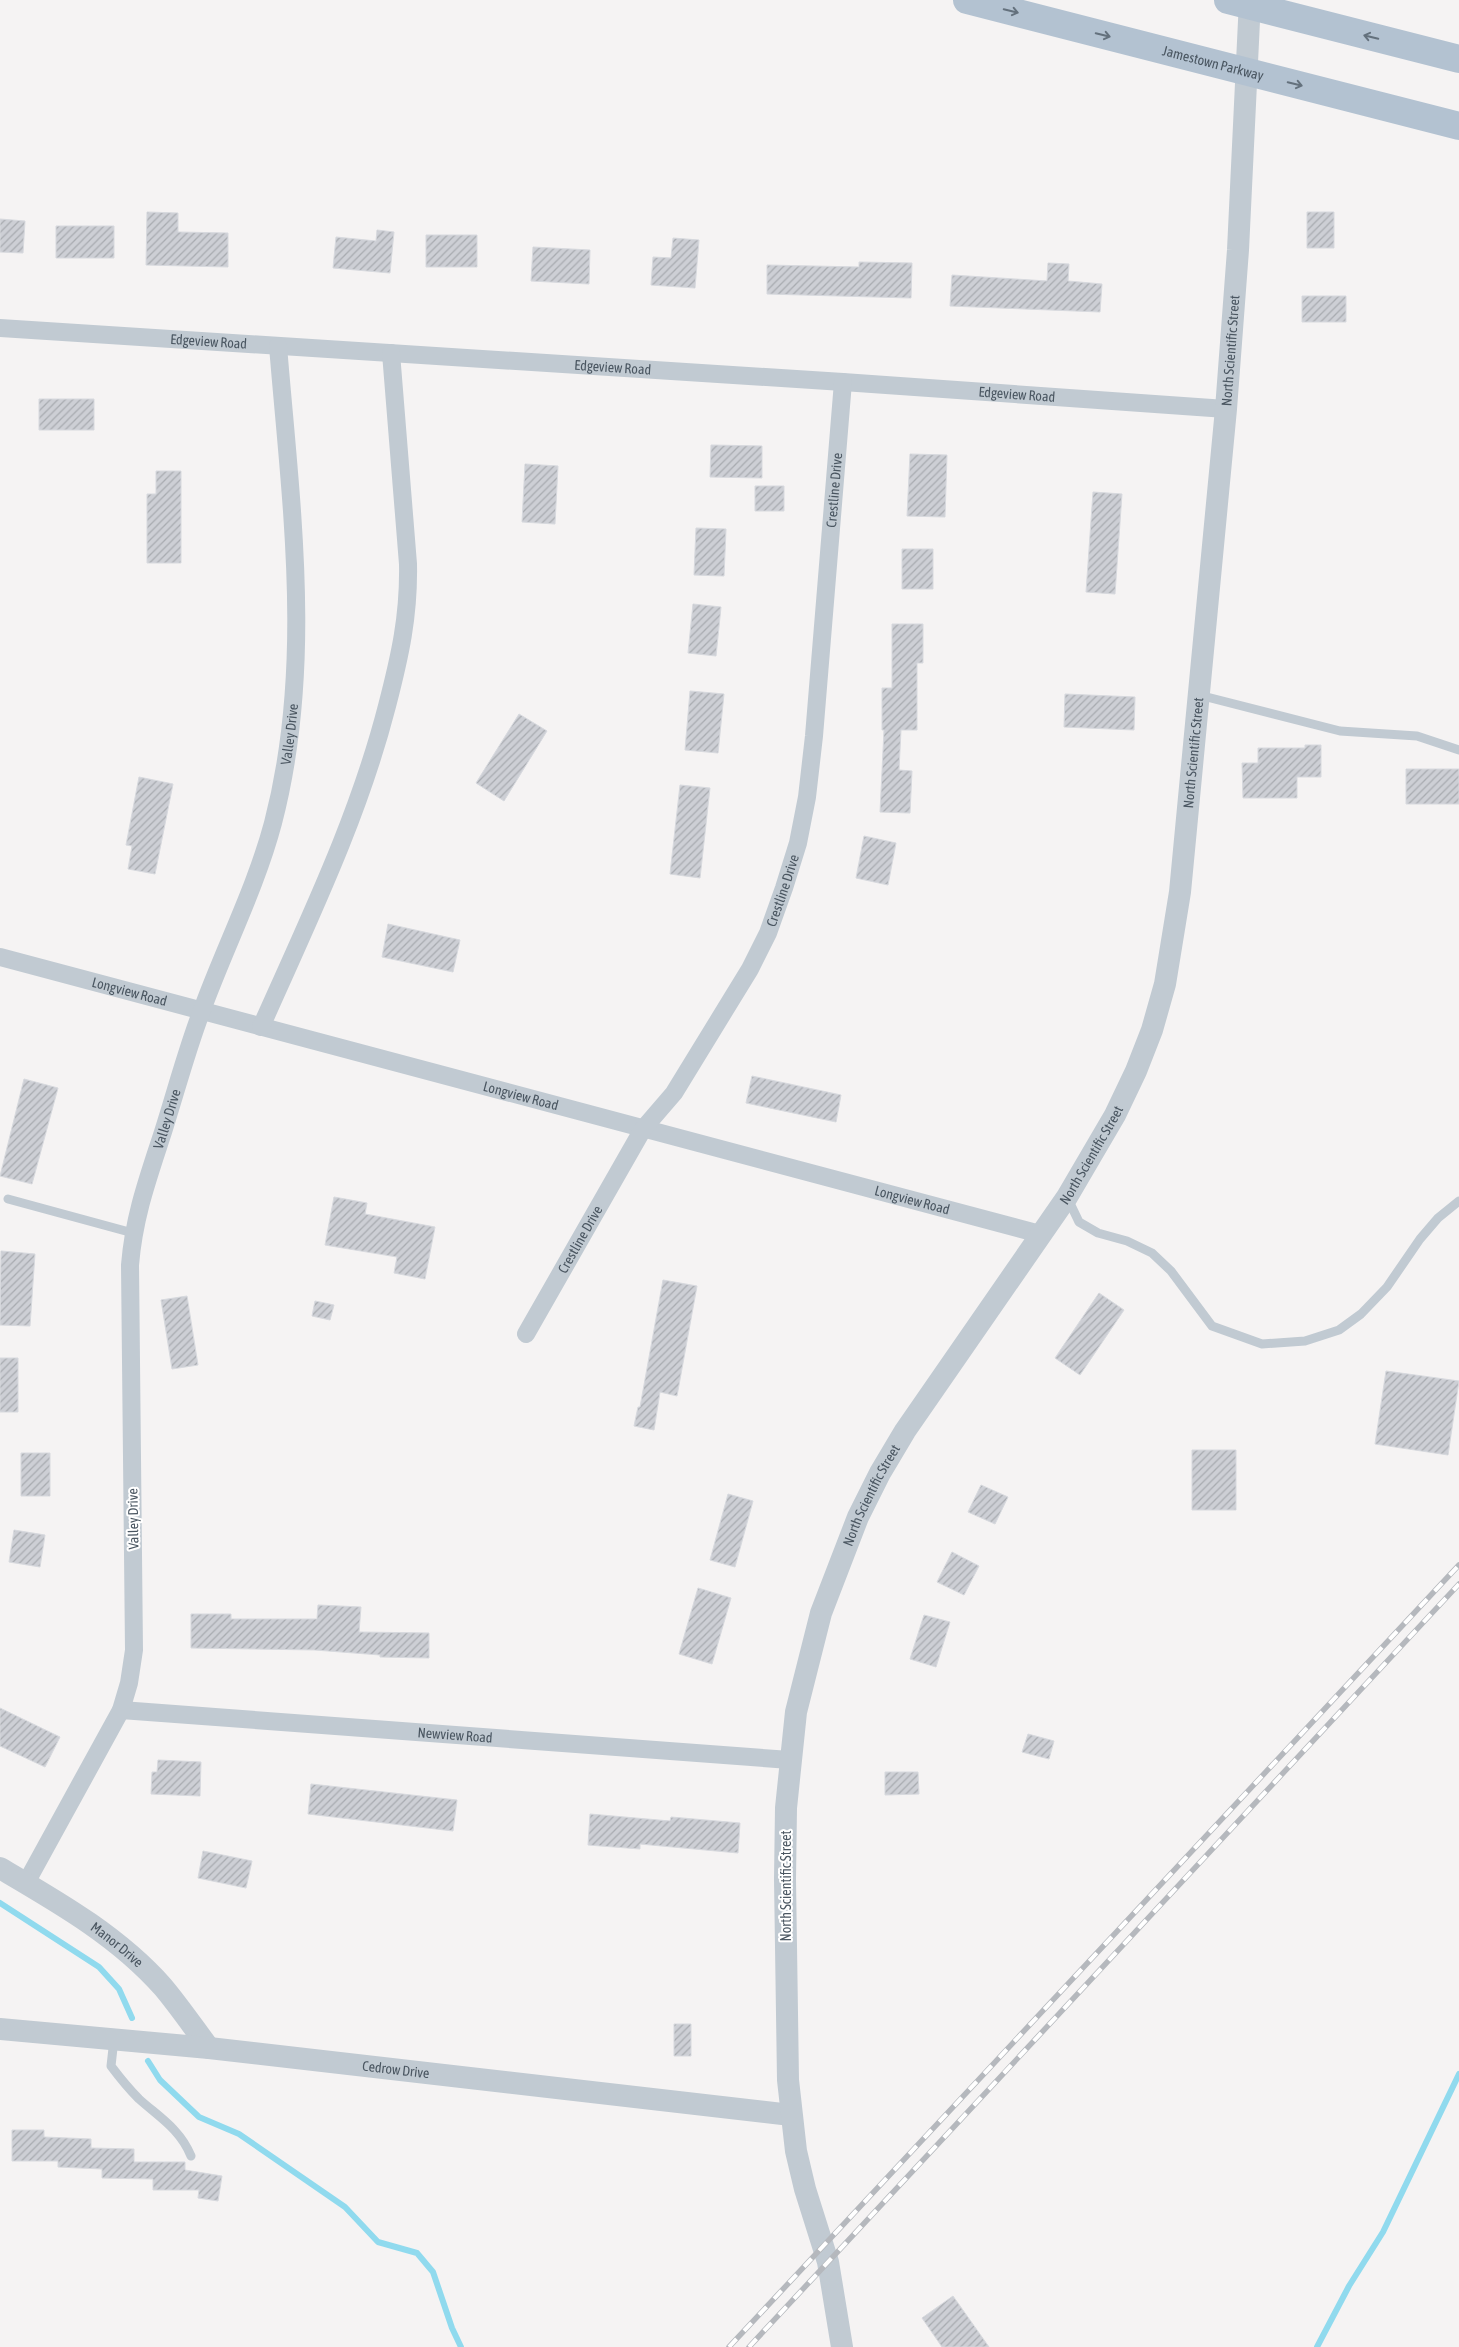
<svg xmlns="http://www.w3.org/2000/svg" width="1459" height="2347" font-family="'Asap Condensed',sans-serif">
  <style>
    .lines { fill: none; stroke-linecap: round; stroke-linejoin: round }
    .stream { stroke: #90daee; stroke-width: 6 }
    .building { fill: url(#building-hatch); stroke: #d7d9de }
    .service { stroke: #c1cad2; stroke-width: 9 }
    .minor { stroke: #c1cad2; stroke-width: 18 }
    .tertiary { stroke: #c1cad2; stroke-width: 22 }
    .primary { stroke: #b3c2d1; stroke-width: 28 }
    .rail-casing { stroke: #b5b8bd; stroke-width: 5.5 }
    .rail { stroke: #fff; stroke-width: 4; stroke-dasharray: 11; stroke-linecap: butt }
    .oneway { stroke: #64717d }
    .labels { text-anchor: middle; stroke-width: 4; stroke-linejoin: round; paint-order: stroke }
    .street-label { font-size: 14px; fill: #4a5661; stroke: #fff }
  </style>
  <defs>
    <pattern id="building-hatch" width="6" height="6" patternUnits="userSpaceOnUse" patternTransform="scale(1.25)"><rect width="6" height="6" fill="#cdcfd5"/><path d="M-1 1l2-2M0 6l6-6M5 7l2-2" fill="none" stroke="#a8abb0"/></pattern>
  </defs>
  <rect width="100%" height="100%" fill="#f5f3f3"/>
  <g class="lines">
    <!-- stream -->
    <path class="stream" d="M0,1903L99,1967L119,1989L132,2018
      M148,2061L160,2080L199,2117L239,2134L345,2207L378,2242L417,2253L433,2272L452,2328L461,2347
      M1317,2347L1349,2286L1383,2232L1459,2074"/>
  </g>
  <!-- building -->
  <path class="building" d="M147,212L178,213V232L228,233V267L146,265Z
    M1307,212H1334V248H1307Z
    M0,219L25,221L23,253L0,252Z
    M56,226H114V258H56Z
    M377,230L394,232L390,273L333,268L336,237L376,241Z
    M426,235H477V267H426Z
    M673,238L699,240L695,288L651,285L653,257L671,258Z
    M533,247L590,250L589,284L531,281Z
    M859,262L912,263L911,298L767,294V265L859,267Z
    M1048,263L1069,264L1068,281L1102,284L1100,312L950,306L952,275L1047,281Z
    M1302,296H1346V322H1302Z
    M39,399H94V430H39Z
    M711,445L762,446V478L710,477Z
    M910,454L947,455L945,517L907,516Z
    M525,464L558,466L555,524L522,522Z
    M156,471H181V563H147V494H156Z
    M755,486H784V511H755Z
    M1093,492L1122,494L1115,594L1086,592Z
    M696,528L726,529L724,576L694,575Z
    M902,549H933V589H902Z
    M693,604L721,607L716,656L688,653Z
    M892,624H923V663H917V730H901L899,770L912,771L910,813L880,812L884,730H882V688H892Z
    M690,691L724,694L718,753L685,750Z
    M1065,694L1135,697L1134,730L1064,727Z
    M519,714L547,731L504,801L476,783Z
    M1305,745H1321V777H1297V798H1243L1242,763H1258V748H1305Z
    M1406,769H1459V804H1406Z
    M139,777L173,784L155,874L128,869L132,846L126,845Z
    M680,785L710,788L700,878L670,874Z
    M864,836L896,843L888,885L856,878Z
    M388,924L460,940L453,972L382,957Z
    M752,1076L841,1095L836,1122L746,1103Z
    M24,1079L58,1088L32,1184L0,1176Z
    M334,1197L367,1203L365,1214L435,1227L425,1279L394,1273L397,1257L325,1245Z
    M1,1251L35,1254L30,1326L0,1325Z
    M663,1280L697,1286L677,1396L660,1392L654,1430L634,1426L638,1407H640Z
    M1099,1293L1124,1310L1080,1375L1055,1358Z
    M187,1296L198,1365L172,1369L161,1300Z
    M315,1301L334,1305L330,1320L312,1316Z
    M0,1358H18V1412H0Z
    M1386,1371L1459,1381L1448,1455L1375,1444Z
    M1192,1450H1236V1510H1192Z
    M21,1453H50V1496H21Z
    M981,1485L1008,1497L995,1524L968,1512Z
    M728,1494L753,1501L735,1567L710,1560Z
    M14,1530L45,1535L40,1567L9,1562Z
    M952,1552L979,1566L964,1595L937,1582Z
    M698,1588L731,1598L712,1664L679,1654Z
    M318,1605L361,1607L359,1632L429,1633V1658L380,1657V1655L315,1650L191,1648V1614H231V1619H317Z
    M924,1615L950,1622L936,1667L910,1659Z
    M0,1708L60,1737L45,1767L0,1746Z
    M1028,1734L1054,1741L1049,1759L1022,1752Z
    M158,1760L201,1762L200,1796L151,1794L152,1772H157Z
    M885,1772H918L919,1794L885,1795Z
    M311,1784L457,1800L453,1831L308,1814Z
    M590,1814L670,1821L671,1817L740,1823L738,1853L640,1844V1849L588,1845Z
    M203,1851L252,1861L246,1888L198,1878Z
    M674,2024H691V2056H674Z
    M12,2130H44V2137L91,2139V2148L134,2149V2162H185V2170L222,2176L218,2201L198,2198L199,2190H153V2179L102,2178V2169L58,2167V2161H12Z
    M953,2296L989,2347H942L922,2318Z"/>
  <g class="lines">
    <!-- service -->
    <path class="service" d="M1199,695L1340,731L1417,736L1459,750
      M8,1199L133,1233
      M1068,1199L1079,1222L1098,1233L1127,1241L1152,1253L1171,1271L1212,1326L1262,1344L1305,1341L1339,1330L1361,1314L1387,1287L1420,1239L1438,1218L1459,1201
      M114,2039L111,2066C120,2078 129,2089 139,2099C159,2117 180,2129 191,2156"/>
    <!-- minor -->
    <g class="minor">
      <path id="s1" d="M0,328L843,382L1226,409"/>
      <path id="s2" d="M0,957L1040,1234"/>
      <path d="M261,1027C308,921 358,819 387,706C400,656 409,616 408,564L391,353"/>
      <path id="s3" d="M526,1334L643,1129L674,1093L750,969L768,933L784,888L798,843L807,797L814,736L843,382"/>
      <path id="s4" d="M121,1710L790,1760"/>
      <path id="s5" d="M26,1883L121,1710L129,1683L134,1650L130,1265C134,1216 148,1178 163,1132C176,1091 187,1049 202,1010C225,947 256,887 273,823C314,666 291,505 278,346"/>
    </g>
    <!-- tertiary -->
    <g class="tertiary">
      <path id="s6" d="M0,1868C58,1902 118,1936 163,1987C179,2006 194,2028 209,2048"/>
      <path id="s7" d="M0,2029L209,2048L791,2115"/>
      <path id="s8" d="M842,2347L828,2262L805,2189L796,2151L788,2080L785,1879L786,1808L796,1712L821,1613L858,1517L880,1473L905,1431L1067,1197L1115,1115L1136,1071L1152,1030L1165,984L1180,892L1226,409L1238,250L1250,0"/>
    </g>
    <!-- primary -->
    <g class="primary">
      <path id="s9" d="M967,0L1459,126"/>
      <path d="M1228,0L1459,59"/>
    </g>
    <!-- rail casing -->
    <g class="rail-casing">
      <path id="rail" d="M729,2347L1459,1565
        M749,2347L1459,1584"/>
    </g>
    <!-- rail -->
    <use href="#rail" class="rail"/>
  </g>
  <!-- one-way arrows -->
  <defs><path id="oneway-shaft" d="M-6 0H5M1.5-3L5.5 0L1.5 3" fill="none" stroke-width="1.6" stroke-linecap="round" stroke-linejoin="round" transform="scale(1.25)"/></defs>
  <g class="oneway">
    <use href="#oneway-shaft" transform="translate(1011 11) rotate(14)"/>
    <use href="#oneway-shaft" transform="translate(1103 35) rotate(14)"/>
    <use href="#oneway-shaft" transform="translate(1371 37) rotate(-166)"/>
    <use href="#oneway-shaft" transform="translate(1295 84) rotate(14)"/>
  </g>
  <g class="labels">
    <!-- street labels -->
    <g class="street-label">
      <text dy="5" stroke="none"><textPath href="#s9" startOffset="254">Jamestown Parkway</textPath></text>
      <text dy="5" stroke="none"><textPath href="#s1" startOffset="209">Edgeview Road</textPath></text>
      <text dy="5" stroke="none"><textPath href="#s8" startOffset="2102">North Scientific Street</textPath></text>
      <text dy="5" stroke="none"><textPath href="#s1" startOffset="614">Edgeview Road</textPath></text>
      <text dy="5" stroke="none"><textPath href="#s1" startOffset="1019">Edgeview Road</textPath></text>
      <text dy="5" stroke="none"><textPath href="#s3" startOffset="919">Crestline Drive</textPath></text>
      <text dy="5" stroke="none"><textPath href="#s5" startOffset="1200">Valley Drive</textPath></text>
      <text dy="5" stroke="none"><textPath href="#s8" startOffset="1698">North Scientific Street</textPath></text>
      <text dy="5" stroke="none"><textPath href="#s3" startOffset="514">Crestline Drive</textPath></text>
      <text dy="5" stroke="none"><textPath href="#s2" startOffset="134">Longview Road</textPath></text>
      <text dy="5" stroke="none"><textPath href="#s2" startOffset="539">Longview Road</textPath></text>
      <text dy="5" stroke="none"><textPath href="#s5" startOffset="795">Valley Drive</textPath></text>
      <text dy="5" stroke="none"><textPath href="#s8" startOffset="1278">North Scientific Street</textPath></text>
      <text dy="5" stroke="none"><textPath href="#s2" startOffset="944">Longview Road</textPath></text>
      <text dy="5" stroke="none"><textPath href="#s3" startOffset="109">Crestline Drive</textPath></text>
      <text dy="5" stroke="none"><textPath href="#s8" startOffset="872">North Scientific Street</textPath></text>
      <text transform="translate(133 1519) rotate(-91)" y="5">Valley Drive</text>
      <text dy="5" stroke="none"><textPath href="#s4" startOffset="335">Newview Road</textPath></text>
      <text transform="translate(786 1886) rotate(-90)" y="5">North Scientific Street</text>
      <text dy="5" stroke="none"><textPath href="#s6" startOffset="140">Manor Drive</textPath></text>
      <text dy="5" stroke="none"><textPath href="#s7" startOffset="398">Cedrow Drive</textPath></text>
    </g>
  </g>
</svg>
